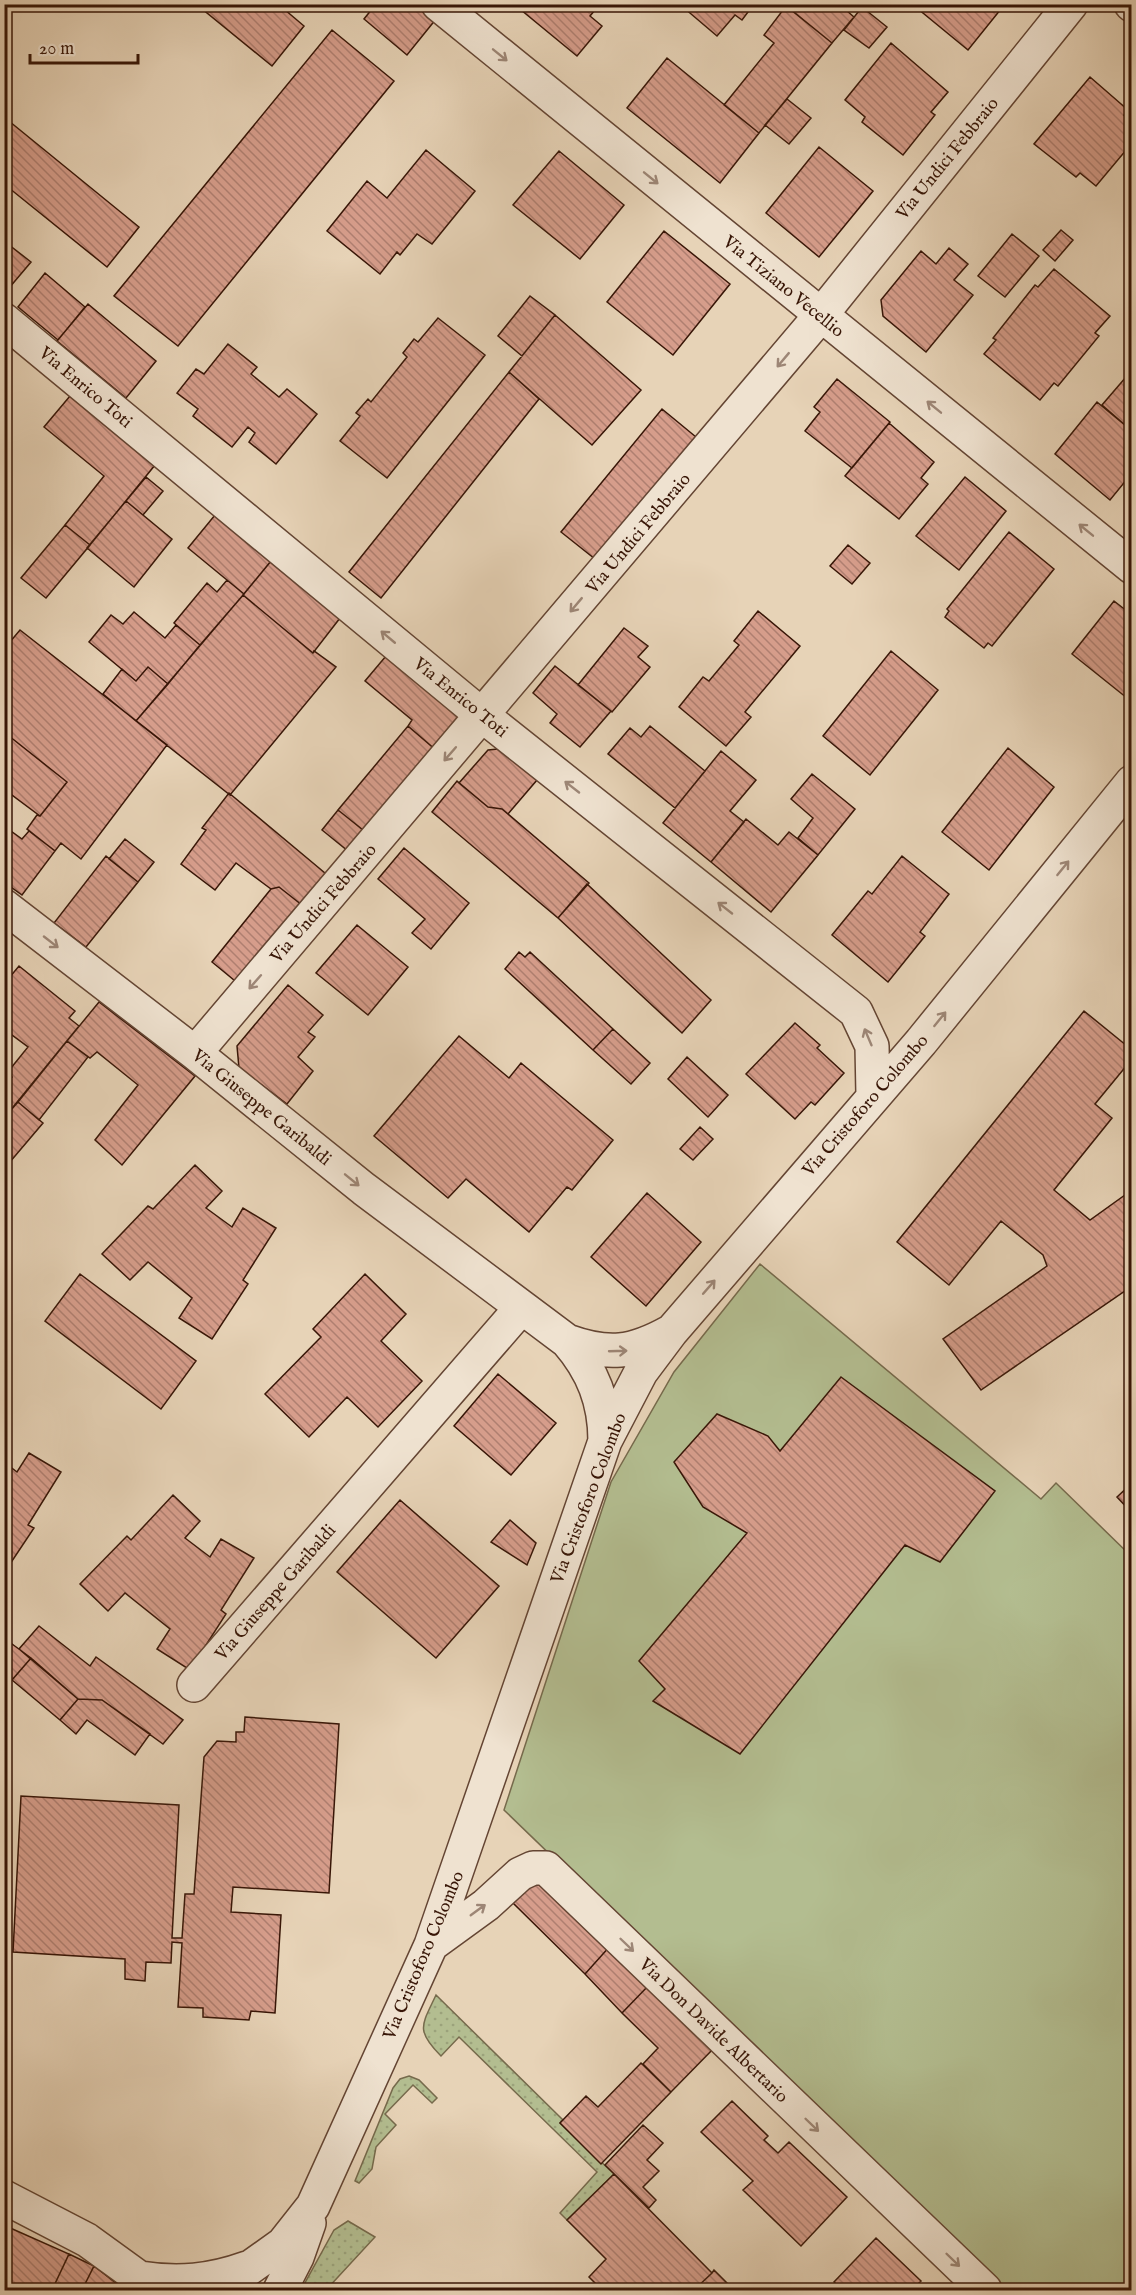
<svg xmlns="http://www.w3.org/2000/svg" width="1136" height="2295" font-family="'IM FELL English',serif">
  <style>
    .grass { fill: url(#grass-dots); stroke: #766a4c; stroke-width: 1.5 }
    .garden { fill: #b3bd90; stroke: #766a4c; stroke-width: 1.5 }
    .building { fill: url(#building-back-hatch); stroke: #381607; stroke-width: 1.5 }
    .lines { fill: none; stroke-linecap: round; stroke-linejoin: round }
    .minor-casing { stroke: #644533; stroke-width: 36 }
    .minor { stroke: #efe2d0; stroke-width: 33 }
    .oneway { stroke: #9d8676 }
    .labels { text-anchor: middle; stroke-width: 5; stroke-linejoin: round; paint-order: stroke }
    .street-label { font-size: 18px; fill: #381607; stroke: #efe2d0 }
  </style>
  <defs>
    <pattern id="grass-dots" width="8" height="8" patternUnits="userSpaceOnUse" patternTransform="scale(1.5)"><rect width="8" height="8" fill="#b3bd90"/><path d="M2 2h.1M6 6h.1" fill="none" stroke="#9ba27b" stroke-width="1.8" stroke-linecap="round"/></pattern>
    <pattern id="building-back-hatch" width="6" height="6" patternUnits="userSpaceOnUse" patternTransform="scale(1.5)"><rect width="6" height="6" fill="#d69d8b"/><path d="M-1 5l2 2M0 0l6 6M5-1l2 2" fill="none" stroke="#af7f70"/></pattern>
  </defs>
  <rect width="100%" height="100%" fill="#e7d3b7"/>
  <filter id="stains"><feTurbulence type="fractalNoise" baseFrequency=".00333" numOctaves="4"/><feColorMatrix values="0 0 0 0 .2 0 0 0 0 .09 0 0 0 0 .02 0 0 0 .5 -.17"/></filter>
  <radialGradient id="worn" r=".72"><stop offset=".6" stop-color="#630" stop-opacity="0"/><stop offset="1" stop-color="#630" stop-opacity=".3"/></radialGradient>
  <!-- grass -->
  <path class="grass" d="M436,1995L563,2120L560,2123L614,2174L567,2220L560,2213L597,2172L459,2037L441,2056C415,2030 422,2025 436,1995Z
    M409,2076L419,2080L437,2098L432,2103L413,2085L385,2114L396,2125L376,2147L372,2169L359,2183L355,2181L393,2088L400,2079Z
    M348,2221L375,2237L326,2290H301L334,2230Z"/>
  <!-- garden -->
  <path class="garden" d="M760,1264L1041,1499L1056,1483L1131,1556V2290H1001L504,1810L611,1482L674,1372Z"/>
  <!-- building -->
  <path class="building" d="M196,4H278L304,26L272,66Z
    M376,4H418L436,19L407,55L364,19Z
    M600,4L590,16L602,26L577,56L515,5Z
    M687,4H754L742,20L735,15L717,36L684,8Z
    M784,4H839L854,17L832,43Z
    M912,4H1005L968,50Z
    M786,6L832,43L759,133L724,105L774,43L764,35Z
    M862,7L887,27L869,48L844,30Z
    M332,30L394,81L178,346L114,296Z
    M891,43L948,92L931,112L935,115L903,155L862,122L865,117L845,100Z
    M667,58L759,133L720,183L627,108Z
    M1090,77L1128,110L1124,115L1132,121V143L1096,186L1080,173L1076,177L1034,144Z
    M787,99L811,118L789,144L765,125Z
    M4,117L139,227L107,267L4,184Z
    M819,147L873,191L819,257L766,213Z
    M426,150L475,191L432,244L417,234L400,255L397,252L380,274L327,231L367,181L387,198Z
    M559,151L624,205L580,259L513,205Z
    M1061,230L1073,240L1055,261L1043,250Z
    M664,231L730,284L673,355L607,302Z
    M1012,234L1039,256L1005,297L978,276Z
    M4,241L31,262L4,294Z
    M949,248L968,264L954,280L973,295L926,352L883,316L881,300L921,251L936,264Z
    M1054,269L1110,316L1095,333L1099,336L1058,386L1054,383L1040,400L984,354L996,340L993,338L1035,285L1038,287Z
    M45,273L85,307L58,340L18,307Z
    M530,296L555,315L522,356L498,336Z
    M88,304L156,361L126,398L57,341Z
    M555,315L641,390L592,445L509,372Z
    M438,318L485,355L387,478L340,441L360,416L356,413L368,399L371,402L407,357L403,353L414,339L418,342Z
    M228,344L257,367L251,374L279,397L287,389L317,414L276,464L249,442L255,433L248,427L232,447L193,416L198,409L177,393L196,369L204,374Z
    M1132,370V431L1102,405Z
    M509,372L539,399L381,598L349,572Z
    M837,379L890,422L852,468L805,431L820,412L814,407Z
    M70,396L155,465L90,545L65,525L104,476L44,427Z
    M1097,402L1132,431V473L1110,500L1055,454Z
    M662,409L696,437L595,559L561,532Z
    M889,423L934,462L921,478L928,484L899,519L845,476Z
    M146,477L163,491L143,515L126,501Z
    M965,477L1006,511L959,570L916,536Z
    M126,501L172,539L134,587L87,548Z
    M215,515L271,561L244,594L188,548Z
    M65,525L90,545L46,598L21,578Z
    M1009,532L1054,569L992,646L988,643L984,648L945,617L949,611L947,609Z
    M848,545L870,563L852,584L830,566Z
    M271,561L340,618L313,653L243,595Z
    M227,580L244,594L200,645L174,623L207,583L217,592Z
    M243,595L313,653L314,651L336,667L230,795L136,721Z
    M1114,601L1132,615V702L1072,654Z
    M758,611L800,646L745,712L751,717L726,746L679,707L703,677L709,681L739,645L734,641Z
    M134,612L165,638L176,625L200,645L168,684L148,667L136,681L89,642L111,615L123,624Z
    M624,628L648,646L638,657L650,667L612,712L578,685Z
    M20,630L167,745L81,859L61,843L55,851L27,829L37,815L40,816L67,782L4,732V649Z
    M891,651L938,690L870,775L823,736Z
    M386,656L463,719L437,751L408,726L412,720L365,681Z
    M555,666L611,711L580,747L550,723L557,714L533,693Z
    M148,667L168,684L136,721L103,694L122,669L136,681Z
    M408,726L437,751L368,834L338,810Z
    M650,726L705,771L675,808L608,754L630,728L641,737Z
    M4,732L67,782L40,816L4,789Z
    M1008,748L1054,787L989,870L942,832Z
    M498,749L537,780L508,814L502,809L488,807L459,783L488,750Z
    M721,751L756,780L730,811L744,822L711,862L663,823Z
    M812,774L855,809L818,855L798,838L813,818L791,799Z
    M457,781L488,807L502,809L589,883L558,918L432,812Z
    M229,793L331,878L307,909L279,887L271,889L236,863L215,890L181,864L206,830L202,828Z
    M338,810L368,834L348,851L322,830Z
    M746,819L778,845L789,832L818,855L771,912L711,862Z
    M4,826L22,839L29,831L55,851L22,895L4,882Z
    M125,839L154,862L138,882L109,859Z
    M404,848L469,903L431,949L412,933L425,919L378,879Z
    M106,856L138,882L86,947L54,923Z
    M902,856L949,894L920,932L925,936L888,982L832,935L868,891L872,894Z
    M587,884L711,1000L682,1033L558,918Z
    M279,887L307,909L240,985L212,962L271,889Z
    M357,925L408,967L368,1015L316,973Z
    M519,952L525,957L530,952L613,1029L593,1050L505,969Z
    M19,966L75,1011L69,1018L79,1026L9,1112L4,1108V1086L12,1077L7,1073L28,1047L4,1029V984Z
    M288,985L323,1015L308,1032L315,1037L298,1057L313,1071L287,1104L239,1068L237,1046Z
    M99,1002L195,1076L122,1165L95,1140L138,1085L97,1052L90,1058L67,1041Z
    M1084,1011L1132,1050V1059L1095,1104L1112,1118L1054,1190L1090,1220L1125,1195L1132,1204V1286L981,1390L943,1339L1047,1266L1043,1255L1001,1221L949,1285L897,1242Z
    M795,1023L820,1045L817,1048L844,1073L815,1105L811,1102L795,1119L746,1074Z
    M613,1029L650,1063L631,1084L593,1050Z
    M459,1036L509,1078L521,1063L613,1140L572,1190L567,1187L529,1232L466,1179L448,1198L374,1136Z
    M67,1041L88,1057L39,1120L18,1102Z
    M687,1057L728,1095L708,1117L668,1079Z
    M18,1102L43,1123L4,1169V1118Z
    M700,1127L713,1139L693,1160L680,1149Z
    M195,1165L222,1191L206,1208L232,1227L243,1208L276,1228L243,1280L248,1284L212,1339L179,1318L192,1298L148,1262L130,1280L102,1254L148,1206L153,1209Z
    M647,1193L701,1242L646,1306L591,1257Z
    M80,1274L196,1361L161,1409L45,1321Z
    M365,1274L406,1314L381,1341L422,1381L378,1427L347,1397L309,1437L265,1394L321,1337L313,1329Z
    M498,1374L556,1423L511,1475L454,1426Z
    M841,1377L995,1491L940,1562L905,1545L740,1754L653,1701L665,1689L639,1661L747,1533L703,1507L674,1462L717,1414L768,1436L780,1451Z
    M29,1453L61,1472L28,1525L34,1528L4,1573V1462L17,1472Z
    M1132,1483V1513L1117,1497Z
    M173,1495L200,1521L185,1538L210,1557L221,1539L254,1558L221,1610L226,1614L190,1670L157,1649L170,1629L125,1593L108,1611L80,1584L127,1536L131,1540Z
    M400,1500L499,1586L436,1658L337,1572Z
    M510,1520L536,1543L527,1565L491,1542Z
    M39,1626L90,1666L96,1657L183,1720L163,1744L102,1700L78,1699L19,1649Z
    M4,1638L31,1658L12,1680L4,1674Z
    M31,1658L78,1699L60,1720L12,1680Z
    M78,1699L102,1700L150,1734L135,1755L87,1720L76,1734L60,1720Z
    M245,1717L339,1724L329,1893L233,1887L231,1912L281,1915L275,2013L251,2011L249,2020L203,2017V2008L178,2007L182,1943L172,1942L171,1963L146,1962L145,1981L125,1979V1959L13,1952L21,1796L179,1805L172,1938H182L185,1894H194L204,1757L217,1741L236,1742V1732H244Z
    M541,1876L611,1945L585,1974L513,1903Z
    M611,1945L650,1984L622,2013L585,1974Z
    M650,1984L715,2047L671,2092L643,2064L658,2048L622,2013Z
    M641,2063L671,2092L601,2164L560,2123L586,2096L598,2107Z
    M732,2101L768,2136L764,2140L778,2153L789,2142L847,2197L801,2246L743,2190L753,2181L701,2132Z
    M643,2125L663,2143L647,2160L659,2171L643,2187L656,2200L649,2208L605,2165Z
    M614,2174L712,2273L694,2290H602L589,2277L606,2259L567,2220Z
    M8,2227L69,2254L52,2290H4V2236Z
    M876,2238L921,2281L912,2290H843L834,2282Z
    M69,2254L94,2266L82,2290H52Z
    M94,2266L125,2290H82Z
    M714,2270L734,2290H694L712,2273Z"/>
  <g class="lines">
    <!-- minor casing -->
    <g class="minor-casing">
      <path id="minor" d="M438,4L1132,567
        M1131,4L1132,5
        M4,320L483,716L856,1012L872,1046L873,1095
        M4,906L195,1053L364,1189L567,1341C609,1356 632,1353 670,1332
        M195,1053L821,315L1071,4
        M567,1341C593,1371 605,1402 605,1441
        M194,1685L521,1308
        M431,1945L486,1905L520,1874L533,1868H546L985,2290
        M4,2197L87,2240L156,2290
        M140,2278C178,2284 211,2281 247,2268
        M223,2290L231,2281L283,2244L313,2206L431,1945L605,1441L641,1372L671,1332L921,1042L1132,782
        M280,2290L297,2257L309,2223"/>
    </g>
    <!-- minor -->
    <use href="#minor" class="minor"/>
  </g>
  <!-- one-way arrows -->
  <defs><path id="oneway-shaft" d="M-6 0H5M1.5-3L5.5 0L1.5 3" fill="none" stroke-width="1.6" stroke-linecap="round" stroke-linejoin="round" transform="scale(1.5)"/></defs>
  <g class="oneway">
    <use href="#oneway-shaft" transform="translate(500 55) rotate(39)"/>
    <use href="#oneway-shaft" transform="translate(651 178) rotate(39)"/>
    <use href="#oneway-shaft" transform="translate(783 360) rotate(130)"/>
    <use href="#oneway-shaft" transform="translate(934 407) rotate(-141)"/>
    <use href="#oneway-shaft" transform="translate(1086 530) rotate(-141)"/>
    <use href="#oneway-shaft" transform="translate(576 605) rotate(130)"/>
    <use href="#oneway-shaft" transform="translate(388 637) rotate(-140)"/>
    <use href="#oneway-shaft" transform="translate(450 754) rotate(131)"/>
    <use href="#oneway-shaft" transform="translate(572 787) rotate(-142)"/>
    <use href="#oneway-shaft" transform="translate(1063 868) rotate(-51)"/>
    <use href="#oneway-shaft" transform="translate(725 908) rotate(-142)"/>
    <use href="#oneway-shaft" transform="translate(51 942) rotate(38)"/>
    <use href="#oneway-shaft" transform="translate(255 982) rotate(131)"/>
    <use href="#oneway-shaft" transform="translate(940 1019) rotate(-51)"/>
    <use href="#oneway-shaft" transform="translate(868 1037) rotate(-113)"/>
    <use href="#oneway-shaft" transform="translate(352 1180) rotate(39)"/>
    <use href="#oneway-shaft" transform="translate(709 1287) rotate(-49)"/>
    <use href="#oneway-shaft" transform="translate(618 1351) rotate(-2)"/>
    <use href="#oneway-shaft" transform="translate(478 1910) rotate(-36)"/>
    <use href="#oneway-shaft" transform="translate(627 1945) rotate(44)"/>
    <use href="#oneway-shaft" transform="translate(812 2125) rotate(44)"/>
    <use href="#oneway-shaft" transform="translate(953 2260) rotate(44)"/>
  </g>
  <g class="labels">
    <!-- street labels -->
    <g class="street-label">
      <text transform="translate(947 158) rotate(-51)" y="6">Via Undici Febbraio</text>
      <text transform="translate(784 286) rotate(39)" y="6">Via Tiziano Vecellio</text>
      <text transform="translate(86 387) rotate(40)" y="6">Via Enrico Toti</text>
      <text transform="translate(638 533) rotate(-50)" y="6">Via Undici Febbraio</text>
      <text transform="translate(461 697) rotate(39)" y="6">Via Enrico Toti</text>
      <text transform="translate(323 903) rotate(-49)" y="6">Via Undici Febbraio</text>
      <text transform="translate(865 1105) rotate(-49)" y="6">Via Cristoforo Colombo</text>
      <text transform="translate(262 1107) rotate(39)" y="6">Via Giuseppe Garibaldi</text>
      <text transform="translate(588 1498) rotate(-69)" y="6">Via Cristoforo Colombo</text>
      <text transform="translate(275 1592) rotate(-49)" y="6">Via Giuseppe Garibaldi</text>
      <text transform="translate(423 1955) rotate(-67)" y="6">Via Cristoforo Colombo</text>
      <text transform="translate(714 2030) rotate(44)" y="6">Via Don Davide Albertario</text>
    </g>
  </g>
  <!-- margin -->
  <rect width="1136" height="2295" fill="none" stroke="#e7d3b7" stroke-width="24"/>
  <rect x="6" y="6" width="1124" height="2283" fill="none" stroke="#381607" stroke-width="3"/>
  <rect x="12" y="12" width="1112" height="2271" fill="none" stroke="#381607" stroke-width="1.5"/>
  <!-- scale -->
  <path d="M30 54v9h108v-9" fill="none" stroke="#381607" stroke-width="3"/>
  <text x="39" y="54" font-size="18" fill="#381607" stroke="#efe2d0" stroke-width="4.5" paint-order="stroke">20 m</text>
  <rect width="100%" height="100%" filter="url(#stains)"/>
  <rect width="100%" height="100%" fill="url(#worn)"/>
</svg>
